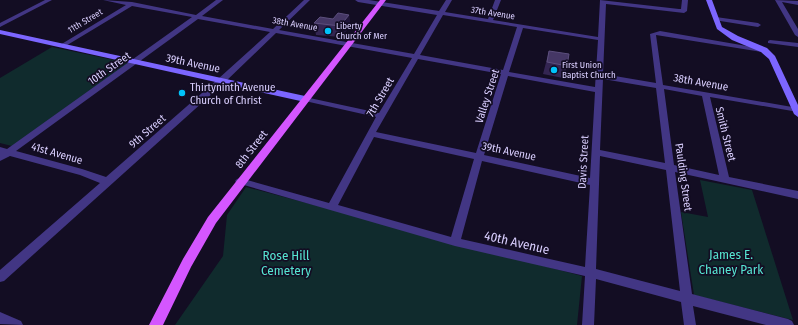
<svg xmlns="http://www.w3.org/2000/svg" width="798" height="325" font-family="'Fira Sans Condensed',sans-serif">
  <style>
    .green { fill: #102b2d }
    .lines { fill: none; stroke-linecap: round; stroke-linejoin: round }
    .street { fill: #423684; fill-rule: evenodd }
    .secondary { fill: #7c66ff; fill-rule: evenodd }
    .primary { fill: #d456ff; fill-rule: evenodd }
    .wall { fill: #332552 }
    .shaded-wall { fill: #1e1437 }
    .building { fill: #453765; stroke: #5c4f7d }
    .poi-dot { fill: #00c3fa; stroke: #130d23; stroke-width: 1.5 }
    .labels { text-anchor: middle; stroke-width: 3.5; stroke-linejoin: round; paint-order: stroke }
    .far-street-label { font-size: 9px; fill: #dacfff; stroke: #130d23 }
    .far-poi-label { font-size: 9px; fill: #dacfff; stroke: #130d23; text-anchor: start }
    .street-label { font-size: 11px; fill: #dacfff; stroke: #130d23 }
    .poi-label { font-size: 11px; fill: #dacfff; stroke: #130d23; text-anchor: start }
    .near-street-label { font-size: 13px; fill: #dacfff; stroke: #130d23 }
    .near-park-label { font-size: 13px; fill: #56e4d1; stroke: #130d23 }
  </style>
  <rect width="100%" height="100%" fill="#130d23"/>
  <!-- green -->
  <path class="green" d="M52,47L128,63L12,146L0,143V78Z
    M700,180L752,190L793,320L694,295L681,212L708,217Z
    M246,187L582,276L577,325H175L223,256L227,215Z"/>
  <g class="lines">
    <!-- street -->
    <path class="street" d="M45,0H52L0,27V23Z
      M103,0L132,2L196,15L216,0H223L202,16L273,29L304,0H310L279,30L414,54L437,15L358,2L355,0H369L439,11L446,0H452L445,12L488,19L495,0H501L493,20L598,37L600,0L679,9H681L682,0H688L687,11L684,13L606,4L603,74L656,83L650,34L660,31L764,49V51L762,52L656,35L663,85L798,108V112L710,97L729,177L798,191V199L675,172L692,294L788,319L792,321L794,325H766L693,306L696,325H684L681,302L596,279L594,325H582L585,276L455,246L237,183L235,181L237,179L240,178L329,203L376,117L305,101L301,99L305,97L379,113L412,58L276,33L224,83L4,281L0,282V270L100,183L80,175L10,156L0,161V147L7,149L192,17L132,6L64,47H60V45L126,5ZM443,15L517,27L503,70L420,55ZM198,19L270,32L218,79L106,177L82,169L16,151ZM523,28L598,40L595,87L509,72ZM418,59L501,74L476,153L376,132ZM508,76L595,92L590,178L484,155ZM603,79L656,88L665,163L600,150ZM664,89L702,96L719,175L674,165ZM374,137L474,159L451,237L338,205ZM600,156L666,170L680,291L596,269ZM482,161L590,185L585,267L461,239Z
      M775,0L798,1V5L782,2L798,29V37L795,35Z
      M716,17L758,23L761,25L758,27L714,20V18Z
      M770,40L798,43V47L768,43V41Z
      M0,312L21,321L23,325L0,324Z"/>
    <!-- secondary -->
    <path class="secondary" d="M706,0H712L722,27L738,36L767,48L775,56L798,105V117L794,114L769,59L761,52L732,40L717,29Z
      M0,30L305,96L309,99L305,102L0,34Z"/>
    <!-- primary -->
    <path class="primary" d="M380,0H386L216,223L191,267L163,325H149L183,259L208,217Z"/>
  </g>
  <!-- wall -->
  <path class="wall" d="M349,15L350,26L341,37L316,35L314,23Z
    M549,51L567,66L563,78L543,74Z"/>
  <!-- shaded-wall -->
  <path class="shaded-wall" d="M349,15L350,26L341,37L340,26Z"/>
  <!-- building -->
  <path class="building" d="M338,13L349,15L340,26L314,23L320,17L333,19Z
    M549,51L569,54L567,66L547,62Z"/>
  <!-- markers -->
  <g class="poi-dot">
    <circle cx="328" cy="31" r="4"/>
    <circle cx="554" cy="70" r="4"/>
    <circle cx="182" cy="93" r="4"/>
  </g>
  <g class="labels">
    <!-- far-street labels -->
    <g class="far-street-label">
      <text transform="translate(493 13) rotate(9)" y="3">37th Avenue</text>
      <text transform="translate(85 21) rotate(-31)" y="3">11th Street</text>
      <text transform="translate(295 24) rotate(10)" y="3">38th Avenue</text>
    </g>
    <!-- far-poi labels -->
    <g class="far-poi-label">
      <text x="336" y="29">Liberty<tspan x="336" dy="10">Church of Mer</tspan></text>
      <text x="562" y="68">First Union<tspan x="562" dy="10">Baptist Church</tspan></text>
    </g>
    <!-- street labels -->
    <g class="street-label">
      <text transform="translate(193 63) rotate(12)" y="4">39th Avenue</text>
      <text transform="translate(109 68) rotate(-35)" y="4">10th Street</text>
      <text transform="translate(701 82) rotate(10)" y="4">38th Avenue</text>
      <text transform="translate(487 96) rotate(-72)" y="4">Valley Street</text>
      <text transform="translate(380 97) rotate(-60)" y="4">7th Street</text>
      <text transform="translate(147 131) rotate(-41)" y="4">9th Street</text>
      <text transform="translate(726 134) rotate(76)" y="4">Smith Street</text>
      <text transform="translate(251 149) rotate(-52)" y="4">8th Street</text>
      <text transform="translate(509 151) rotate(12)" y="4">39th Avenue</text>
      <text transform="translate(57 153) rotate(16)" y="4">41st Avenue</text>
      <text transform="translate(583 162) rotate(-87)" y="4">Davis Street</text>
      <text transform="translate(684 177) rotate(82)" y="4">Paulding Street</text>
    </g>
    <!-- poi labels -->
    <g class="poi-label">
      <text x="190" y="91">Thirtyninth Avenue<tspan x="190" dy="13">Church of Christ</tspan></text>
    </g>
    <!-- near-street labels -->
    <g class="near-street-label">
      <text transform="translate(517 242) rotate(13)" y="5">40th Avenue</text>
    </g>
    <!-- near-park labels -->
    <g class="near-park-label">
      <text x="731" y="259">James E.<tspan x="731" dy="15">Chaney Park</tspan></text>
      <text x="286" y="260">Rose Hill<tspan x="286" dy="15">Cemetery</tspan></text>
    </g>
  </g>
</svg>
